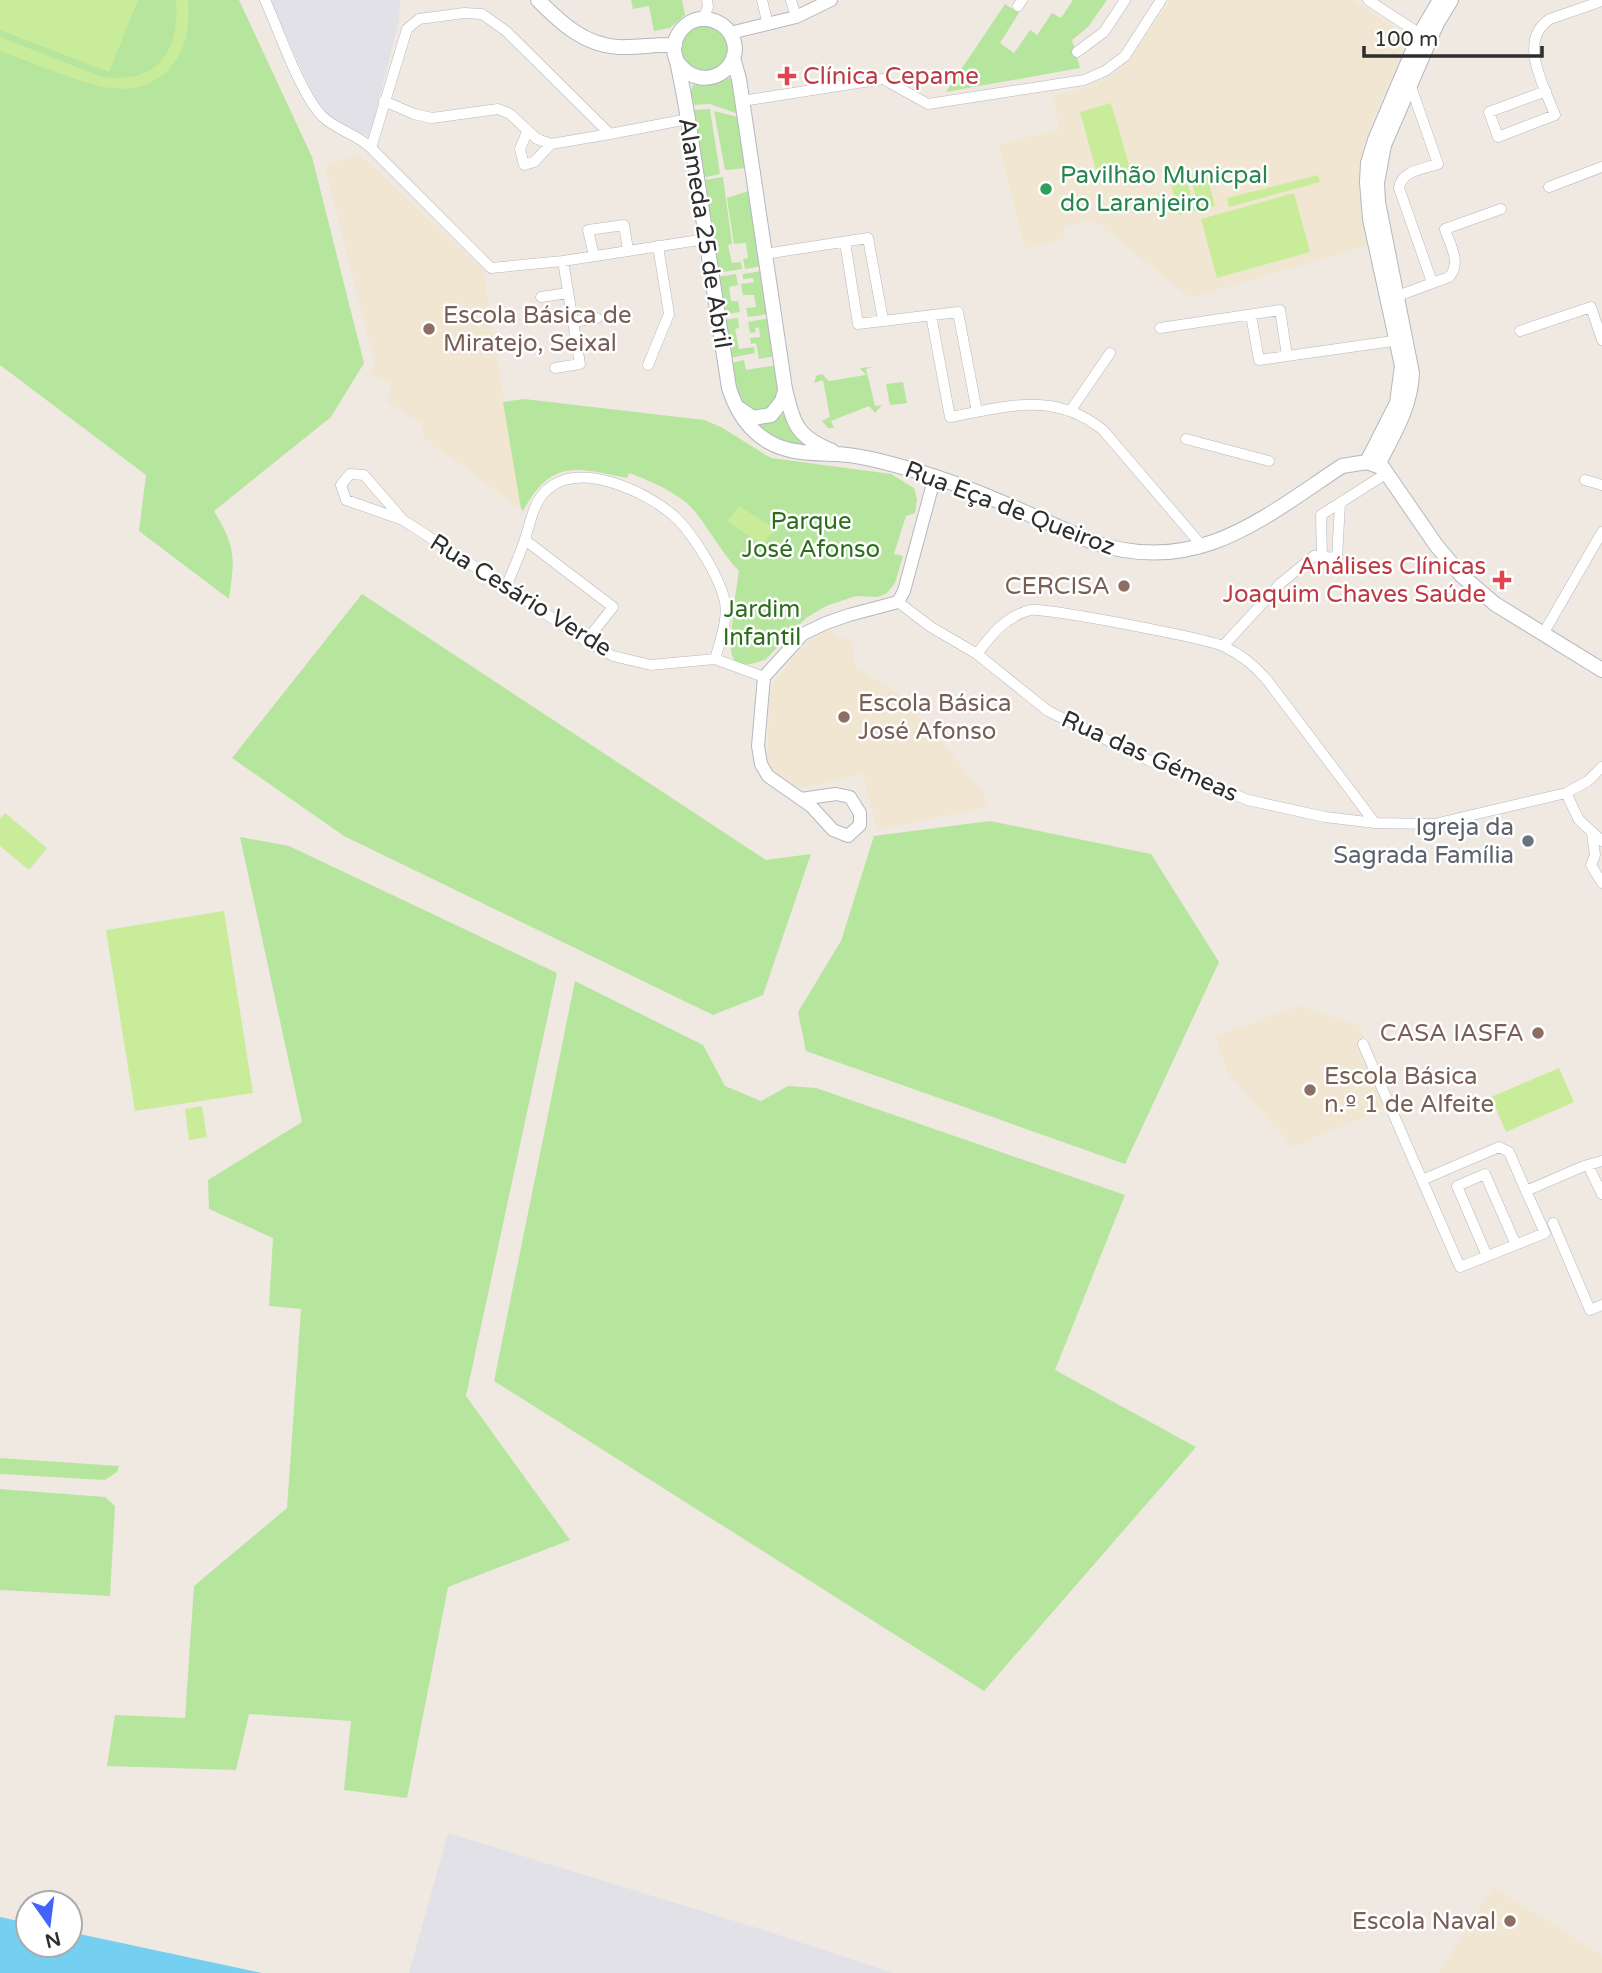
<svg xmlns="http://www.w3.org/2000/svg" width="1602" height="1973" font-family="'Varela Round',sans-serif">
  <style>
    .industrial { fill: #e3e1e8 }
    .education { fill: #f0e6d1 }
    .green { fill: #b6e59e }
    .pitch { fill: #c9ec9a }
    .water { fill: #75cff0 }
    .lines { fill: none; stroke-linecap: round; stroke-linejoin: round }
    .minor-casing { stroke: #b4b7c1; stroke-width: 11 }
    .tertiary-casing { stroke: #b4b7c1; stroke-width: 14 }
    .secondary-casing { stroke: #b4b7c1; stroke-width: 16 }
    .minor { stroke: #fff; stroke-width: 10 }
    .tertiary { stroke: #fff; stroke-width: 12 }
    .secondary { stroke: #fff; stroke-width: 14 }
    .health-dot { fill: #e0444e; stroke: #fff; stroke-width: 2.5 }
    .leisure-dot { fill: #2e9e5b; stroke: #fff; stroke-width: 2.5 }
    .education-dot { fill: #8d6e63; stroke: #fff; stroke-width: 2.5 }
    .worship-dot { fill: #6b7280; stroke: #fff; stroke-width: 2.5 }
    .labels { text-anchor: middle; stroke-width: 5; stroke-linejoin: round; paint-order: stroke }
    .health-label { font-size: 24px; fill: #be3a42; stroke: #fff; text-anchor: start }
    .leisure-label { font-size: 24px; fill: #27864d; stroke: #fff; text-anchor: start }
    .street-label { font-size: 24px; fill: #2e2e2e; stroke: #fff }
    .education-label { font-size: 24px; fill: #785e54; stroke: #fff; text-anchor: start }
    .park-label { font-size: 24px; fill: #2c6e1b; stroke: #fff }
    .worship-label { font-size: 24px; fill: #5b616d; stroke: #fff; text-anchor: end }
  </style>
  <rect width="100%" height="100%" fill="#efe9e1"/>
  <!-- industrial -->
  <path class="industrial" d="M270,0H400L399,20L370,136L340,126L318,105Z
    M448,1833L757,1928L893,1973H409Z"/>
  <!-- education -->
  <path class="education" d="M1170,0H1352L1396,29L1401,35L1404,49L1366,137L1360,165L1359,194L1369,245L1190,298L1094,220L1063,227L1065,238L1025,248L999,145L1060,129L1052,95L1085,88L1118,71L1130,58Z
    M360,155L483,270L521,509L424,438L421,423L387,401L391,384L370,372L375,364L325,166Z
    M832,629L840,640L850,636L856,667L902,696L936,735L985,795L988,807L877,830L863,773L803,788L789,784L768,769L769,703L773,684L795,655L810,640Z
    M1299,1006L1360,1026L1386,1107L1293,1147L1227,1072L1216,1036Z
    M1493,1887L1602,1955V1973H1439Z"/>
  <!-- green -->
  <path class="green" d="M0,0H239L312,157L364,363L331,417L214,511C236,547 235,558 229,599L139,531L146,475L0,365Z
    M631,0H682L685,15L670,28L654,31L649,6L633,9Z
    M1073,0H1107L1088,27L1072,40L1080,68L946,92L1005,4L1019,13L1000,43L1014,53L1030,30L1037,35L1052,13L1061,18Z
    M682 49a23 23 0 1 1 46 0a23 23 0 1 1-46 0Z
    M731,78L738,114L710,104L692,105L690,93L693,85Z
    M710,109L720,174L702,178L691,110Z
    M714,111L738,117L746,168L725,170Z
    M723,177L732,244L728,245L732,263L741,262L742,269L717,273L704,180Z
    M751,190L762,266L745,269L743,259L748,258L746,243L734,244L727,198Z
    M762,271L769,314L748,317L746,308L756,307L754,295H743L741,284L754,282L753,278L743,279V274Z
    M736,274L738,285L729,287L731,301H738L740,312L723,315L717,277Z
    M738,318L739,328L735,329L739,349L754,347L755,353L730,358L723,320Z
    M770,318L775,356L759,359L756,343L751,344L750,338L760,337L759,327L755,328L756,332L750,333L748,322Z
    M744,360L746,370L777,365L779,392L770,410L754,414L737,399L731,363Z
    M874,367L866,369L875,406L882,405L875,413L869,406L831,421L834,428H828L822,421L830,417L823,380L814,383L816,376L822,374L829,381L866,375L860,368Z
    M903,382L907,403L890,405L886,384Z
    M524,399L704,420L721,427L771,458L891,474L914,488L917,499L915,513L906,516L894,554L903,556L895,583L887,593L878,597L856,596L826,606L806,618L766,659C721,679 731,641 733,615C734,600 737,586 739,571C721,552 709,528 692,508C678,493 649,480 629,473L627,478C576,467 551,459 523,511L521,509L503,402Z
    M786,411L811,444C789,450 768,436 753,421C767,425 776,422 786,411Z
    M362,594L766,860L811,854L763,995L713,1015L344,836L232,758Z
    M990,821L1151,854L1219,962L1125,1164L806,1051L798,1012L841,941L874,836Z
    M240,837L289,846L557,973L466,1396L570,1540L448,1587L407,1798L344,1790L351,1721L249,1714L236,1770L107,1766L115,1715L185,1718L194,1586L287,1508L301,1309L269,1306L273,1238L209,1209L208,1180L302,1122Z
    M575,981L703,1045L725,1086L761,1101L788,1086L816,1088L1125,1195L1055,1370L1196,1447L984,1691L494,1381Z
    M0,1458L119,1466L117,1472L105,1480L0,1474Z
    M0,1489L105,1497L115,1506L110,1596L0,1590Z"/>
  <!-- pitch -->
  <path class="pitch" d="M0,0H138L109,72L0,30Z
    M176,0H188C190,27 187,50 168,70C136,101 97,87 61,74C41,66 20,59 0,51V37L102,77C157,84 180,52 176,0Z
    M1111,103L1130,168L1098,177L1080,112Z
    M1207,175L1215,206L1199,210L1191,179Z
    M1318,175L1320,182L1229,207L1227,198Z
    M1187,180L1195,211L1179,215L1171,184Z
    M1294,193L1310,252L1217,278L1201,219Z
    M739,506L775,529L762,545L727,521Z
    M5,813L47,848L29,870L0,846V819Z
    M224,911L253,1093L135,1111L106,930Z
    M1559,1068L1574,1102L1506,1132L1491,1097Z
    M202,1106L207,1137L189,1140L185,1109Z"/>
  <!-- water -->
  <path class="water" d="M0,1917L28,1923V1945H70V1932L262,1973H0Z"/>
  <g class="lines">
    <!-- minor casing -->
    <g class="minor-casing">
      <path id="minor" d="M265,0C279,31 300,93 322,116C336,130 357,134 371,148
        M762,0L768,25
        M791,0L796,17
        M1368,0L1423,36
        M1018,6L1022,0
        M703,19L708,7L707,0
        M1077,52L1104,32L1125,0
        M1410,84L1438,164C1423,169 1401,171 1399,188L1432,282
        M1546,91L1489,112L1498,137L1555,115C1544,86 1517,40 1550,19L1602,1
        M384,101L414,114L432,118L498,109L510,114L537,139L551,144L610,134
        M742,101L883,79L928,104L1084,80L1105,71L1125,56L1161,0
        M688,119L610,134L506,31L482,14L464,13L419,19L407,29L371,148L491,268L563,261L706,239
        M527,132L520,149L524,165L534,162L551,144
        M1549,187L1602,167
        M845,242L858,324L958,312L977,412
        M765,254L868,238L883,320
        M594,256L588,230L624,225L628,250
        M541,297L568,293
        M1392,298L1449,277C1462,263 1450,245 1445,229L1501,209
        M931,315L950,417C1006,407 1054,390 1103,430L1203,547
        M1251,315L1259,360L1400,340
        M573,322L597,318
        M1160,328L1280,310L1287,356
        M1520,331L1591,307L1602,340
        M648,365L669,314L658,246
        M555,368L580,364L563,261
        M1071,410L1110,353
        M1186,439L1269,461
        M1585,480L1602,485
        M403,520L364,475L350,474L341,485L346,500L403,520L506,587L586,641L613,656L651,665L715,659L764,677
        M525,540L613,607L586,641
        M1322,556L1321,515L1387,473
        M506,587C512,572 519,557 524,542C530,525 533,501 548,489C580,461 646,491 674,516C692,532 720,577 725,602C728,621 720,641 715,659
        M898,602L931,627L977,654L1048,711L1148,760L1248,800L1325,817L1375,823L1434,824L1566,793L1588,781L1602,767
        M1543,634L1602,532
        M1224,645L1281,583L1314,556L1337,558L1340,503
        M977,654C991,635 1005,617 1030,610C1042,607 1211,639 1225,647C1242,655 1255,666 1267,680L1375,823
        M1566,793L1579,820L1602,841
        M1592,833L1595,855L1591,865L1602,883
        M1363,1044L1422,1180L1499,1147L1509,1152L1526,1191L1584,1166L1602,1161
        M1588,1165L1602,1194
        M1422,1180L1460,1267L1545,1233L1526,1191
        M1553,1223L1590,1310L1602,1305
        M1487,1256L1457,1186L1485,1174L1516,1245"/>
    </g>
    <!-- tertiary casing -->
    <g class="tertiary-casing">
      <path id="tertiary" d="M730,33L796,17L831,0
        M801,799L836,794L850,797L860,813V825L848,836L833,830L811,806L768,776L761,764L758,746L764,677L803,634L826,623L849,615L898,602L904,591L935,476"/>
    </g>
    <!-- secondary casing -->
    <g class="secondary-casing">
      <path id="secondary" d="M538,0C561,23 584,45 618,47C637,48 656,44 675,45
        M733,58L739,79L785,389C794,425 796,436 832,451
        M678,63C703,97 750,66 730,33C725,25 717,21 708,19C691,17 677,29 674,46C673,54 677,59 678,66C682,84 685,101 688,119C701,208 715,298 729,388C736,410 748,430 769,442C790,454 814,453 837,454C856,455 877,460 895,465C969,484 1026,514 1095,543C1197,576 1262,519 1342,466L1367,462L1383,468L1436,545L1461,575L1495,604L1602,670
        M740,409L753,418L771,415L782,401L785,391
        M1367,462L1397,403L1402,366L1370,219L1367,182L1368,163L1375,140L1420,34L1440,0
        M1378,465C1393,435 1411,407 1412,373L1378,202L1377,183L1384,145L1437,23L1451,0"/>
    </g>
    <!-- minor -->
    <use href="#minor" class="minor"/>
    <!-- tertiary -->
    <use href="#tertiary" class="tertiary"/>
    <!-- secondary -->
    <use href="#secondary" class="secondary"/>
  </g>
  <!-- markers -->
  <g class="health-dot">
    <path d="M783.5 65.5h7v7h7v7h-7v7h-7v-7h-7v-7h7z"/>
    <path d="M1498.5 569.5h7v7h7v7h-7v7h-7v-7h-7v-7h7z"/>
  </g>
  <circle class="leisure-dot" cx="1046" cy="189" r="7"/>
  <g class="education-dot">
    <circle cx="429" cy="329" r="7"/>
    <circle cx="1124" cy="586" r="7"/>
    <circle cx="844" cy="717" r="7"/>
    <circle cx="1538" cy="1033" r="7"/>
    <circle cx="1310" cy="1090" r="7"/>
    <circle cx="1510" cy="1921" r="7"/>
  </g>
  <circle class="worship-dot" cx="1528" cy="841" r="7"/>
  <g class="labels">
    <!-- health labels -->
    <g class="health-label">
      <text x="803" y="84">Clínica Cepame</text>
      <text x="1486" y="574" text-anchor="end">Análises Clínicas<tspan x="1486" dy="28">Joaquim Chaves Saúde</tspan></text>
    </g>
    <!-- leisure labels -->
    <g class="leisure-label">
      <text x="1060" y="183">Pavilhão Municpal<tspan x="1060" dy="28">do Laranjeiro</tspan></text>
    </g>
    <!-- street labels -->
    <g class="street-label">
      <text transform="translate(705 233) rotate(81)" y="8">Alameda 25 de Abril</text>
      <text transform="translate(1010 508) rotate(21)" y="8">Rua Eça de Queiroz</text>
      <text transform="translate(521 595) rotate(32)" y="8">Rua Cesário Verde</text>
      <text transform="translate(1150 756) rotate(24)" y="8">Rua das Gémeas</text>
    </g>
    <!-- education labels -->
    <g class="education-label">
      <text x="443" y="323">Escola Básica de<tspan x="443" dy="28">Miratejo, Seixal</tspan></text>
      <text x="1110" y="594" text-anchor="end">CERCISA</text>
      <text x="858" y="711">Escola Básica<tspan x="858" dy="28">José Afonso</tspan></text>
      <text x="1524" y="1041" text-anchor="end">CASA IASFA</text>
      <text x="1324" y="1084">Escola Básica<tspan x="1324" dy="28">n.º 1 de Alfeite</tspan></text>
      <text x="1496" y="1929" text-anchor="end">Escola Naval</text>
    </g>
    <!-- park labels -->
    <g class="park-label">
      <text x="811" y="529">Parque<tspan x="811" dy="28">José Afonso</tspan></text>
      <text x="762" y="617">Jardim<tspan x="762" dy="28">Infantil</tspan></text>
    </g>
    <!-- worship labels -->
    <g class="worship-label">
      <text x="1514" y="835">Igreja da<tspan x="1514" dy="28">Sagrada Família</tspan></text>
    </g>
  </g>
  <!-- north arrow -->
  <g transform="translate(49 1924) rotate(166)"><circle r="33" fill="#ffffff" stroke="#ababab" stroke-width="2"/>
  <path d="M0-5L12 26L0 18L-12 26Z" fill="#4264fb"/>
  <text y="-10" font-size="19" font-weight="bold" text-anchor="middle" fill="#2e2e2e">N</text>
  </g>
  <!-- scale -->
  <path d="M1364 46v10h178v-10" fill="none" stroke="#2e2e2e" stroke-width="3.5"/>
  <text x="1374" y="46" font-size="21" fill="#2e2e2e" stroke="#ffffff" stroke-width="5" paint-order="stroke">100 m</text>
</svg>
